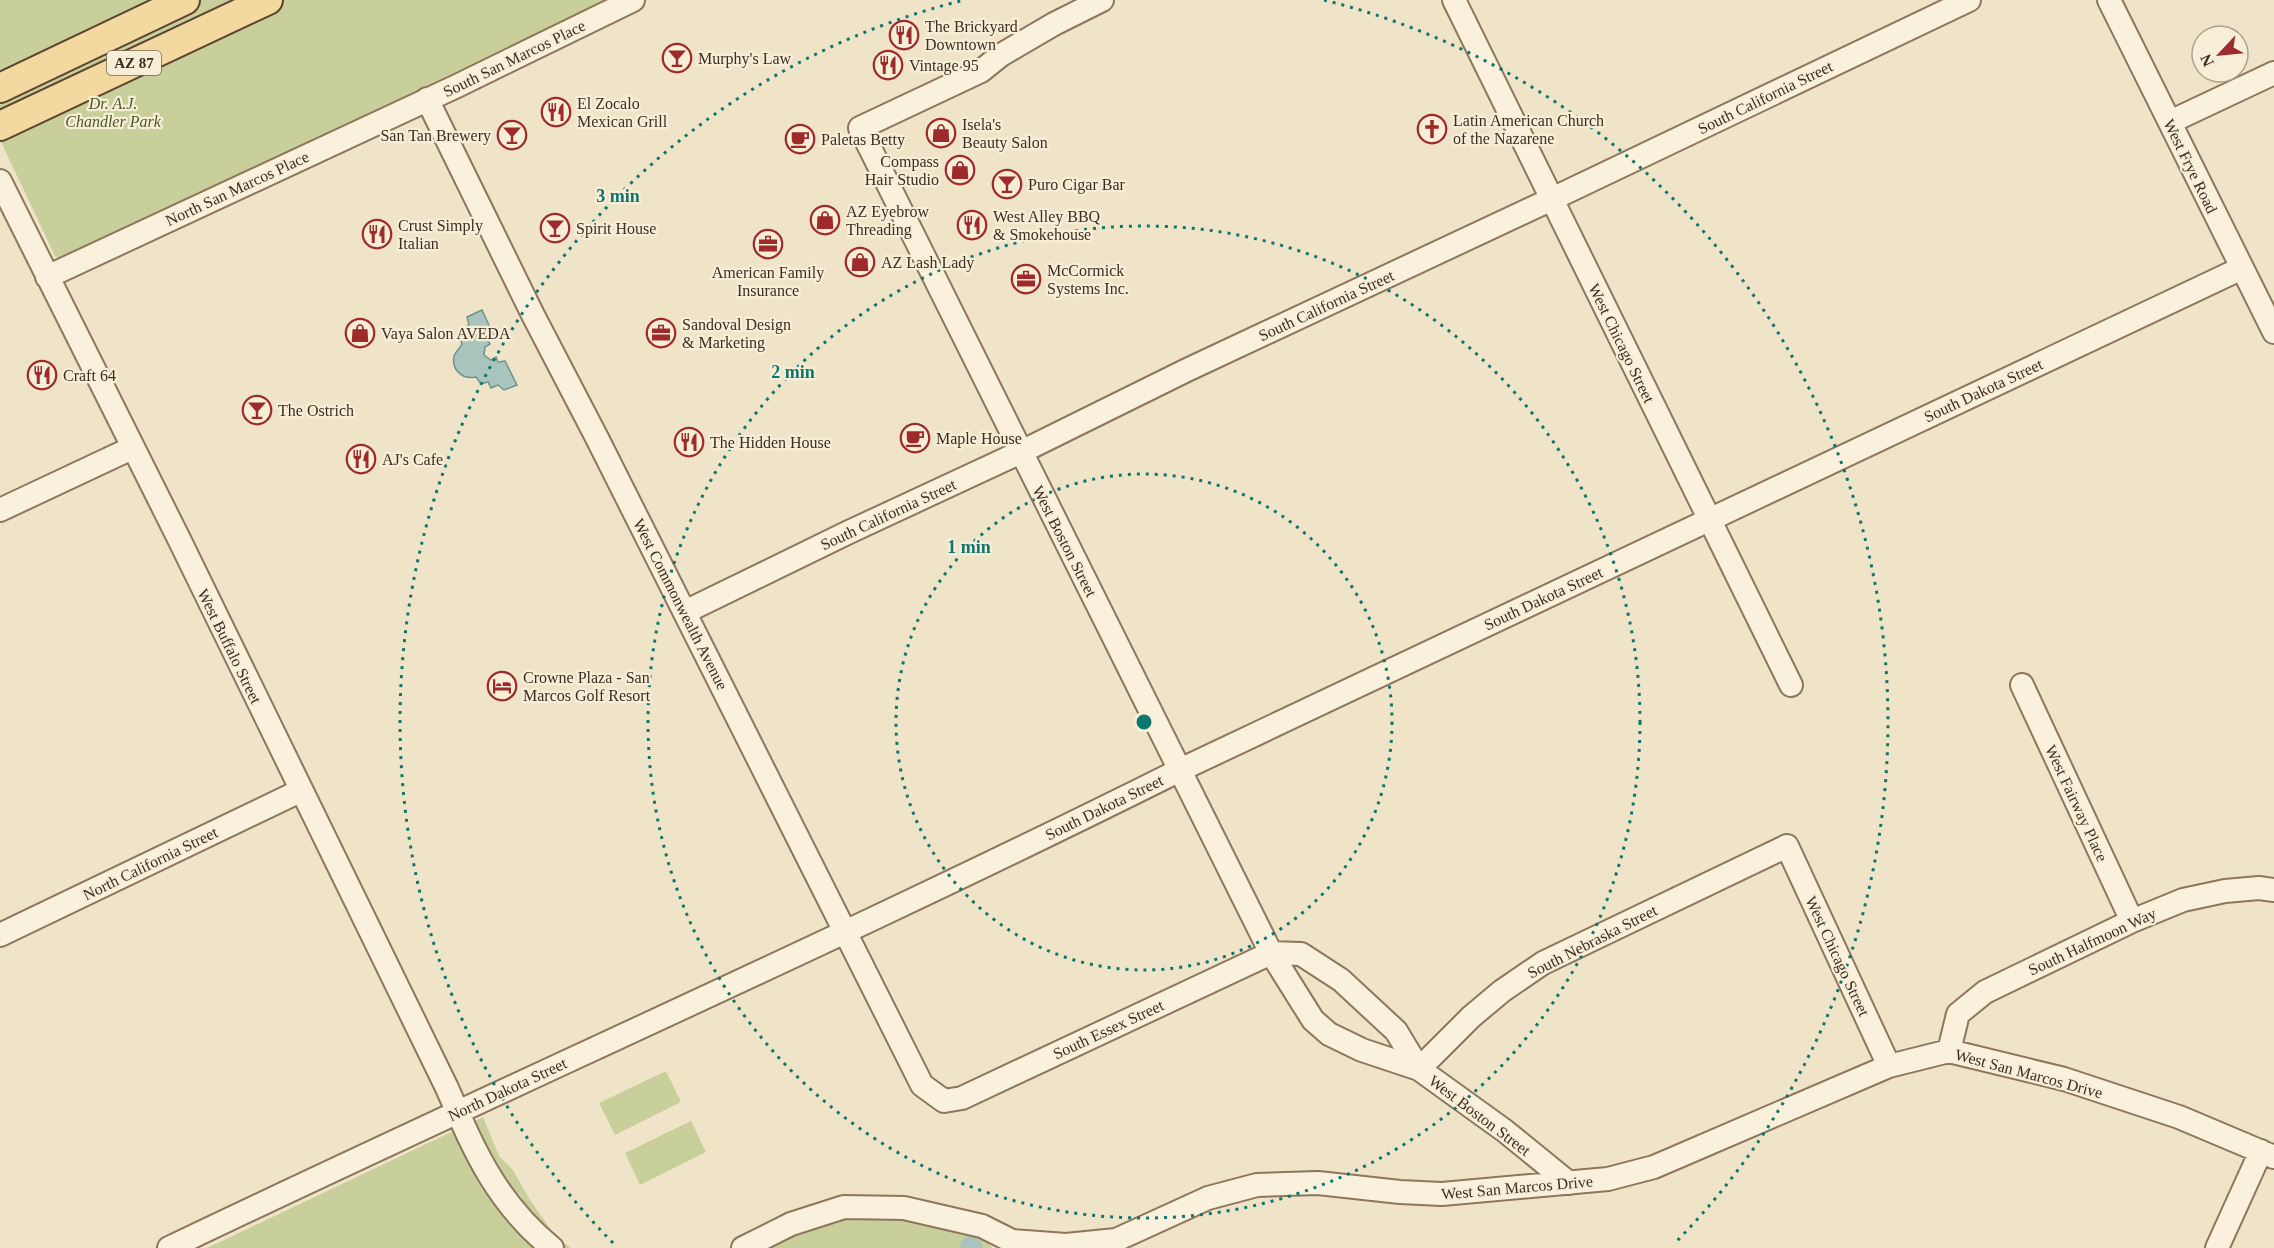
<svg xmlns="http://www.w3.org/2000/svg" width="2274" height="1248" font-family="'Times New Roman',serif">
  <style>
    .green { fill: #c9cf9b }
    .water { fill: #a9c4bc; stroke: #6f938a; stroke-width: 1.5 }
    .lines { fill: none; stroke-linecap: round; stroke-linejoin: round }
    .canal { stroke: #a9c4bc; stroke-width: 21 }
    .minor-casing { stroke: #8d765c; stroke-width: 26 }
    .major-casing { stroke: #5b4430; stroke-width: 32 }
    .minor { stroke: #faf1dc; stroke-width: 22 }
    .major { stroke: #f3d9a0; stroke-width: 28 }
    .ring { fill: none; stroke: #0f766e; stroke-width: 3; stroke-dasharray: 3 6 }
    .labels { text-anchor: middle; stroke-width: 4.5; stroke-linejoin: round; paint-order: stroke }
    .shield { fill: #f7eed8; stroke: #756857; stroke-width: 1.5 }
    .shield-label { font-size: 15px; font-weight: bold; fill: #3d2e20 }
    .poi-label { font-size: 16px; fill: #3d2e20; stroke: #f7eed8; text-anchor: start }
    .street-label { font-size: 16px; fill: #3d2e20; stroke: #f7eed8 }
    .park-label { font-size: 16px; font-style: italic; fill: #4d5a26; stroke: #f7eed8 }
    .centre { fill: #0f766e; stroke: #f7eed8; stroke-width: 3 }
    .ring-label { font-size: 18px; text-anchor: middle; font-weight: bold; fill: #0f766e; stroke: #f7eed8; stroke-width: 4.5; stroke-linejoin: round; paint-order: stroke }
  </style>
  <rect width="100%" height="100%" fill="#f0e4c8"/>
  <!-- green -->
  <path class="green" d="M0,0H609L60,259L55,256L0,140Z
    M666,1071L681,1102L615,1135L599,1103Z
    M483,1117L499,1156L513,1170L530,1200L556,1237L571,1248H207Z
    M691,1121L706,1152L640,1185L625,1153Z
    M844,1207L982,1226L992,1248H743Z"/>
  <!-- water -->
  <path class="water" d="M482,310L493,334L487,339L490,344L485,347L484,355L491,360L496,357L498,362L505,361L517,385L504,390L498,385L491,388L488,382L481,384L476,377C463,380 451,370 454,356C456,351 460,348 462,344L460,339L465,336L464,328L469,325L467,317Z"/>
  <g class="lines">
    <!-- canal -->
    <path class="canal" d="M971,1246L972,1248"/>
    <!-- minor casing -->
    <g class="minor-casing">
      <path id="minor" d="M1102,0L1054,24L1001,55L981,71L860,128L1271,953L1313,1020L1329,1034L1362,1050L1419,1069L1505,1131L1569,1183
        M1454,0L1791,685
        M2109,0L2274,332
        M427,99L533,315L597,438L922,1085L944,1101L962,1098L1271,953L1301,954L1341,980L1396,1031L1419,1069
        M2170,122L2274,73
        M0,181L179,539L447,1088C475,1152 496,1202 552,1248
        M47,277L457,86L633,0
        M0,510L132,448
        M685,612L849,532L1021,452L1187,370L1552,199L1969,0
        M2022,685L2132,921
        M0,935L300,791
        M1949,1051L1958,1014L1985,992L2132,921L2183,900L2225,891L2259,888L2274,890
        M1419,1069L1471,1017L1502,991L1543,963L1787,846L1889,1066
        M169,1248C505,1087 846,937 1180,770L2242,268
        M743,1248L791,1224L844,1207L904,1208L982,1226L1012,1241L1066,1245L1116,1240L1208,1198L1257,1185L1318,1183L1400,1192L1442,1194L1608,1179L1654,1167L1889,1066L1949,1051L2064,1079L2179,1117L2274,1157
        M2217,1248L2261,1151"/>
    </g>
    <!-- major casing -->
    <g class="major-casing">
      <path id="major" d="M0,88L185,0
        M0,126L268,0"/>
    </g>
    <!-- minor -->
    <use href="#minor" class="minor"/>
    <!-- major -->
    <use href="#major" class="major"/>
  </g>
  <!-- distance rings -->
  <g class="ring">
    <circle cx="1144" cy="722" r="248"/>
    <circle cx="1144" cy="722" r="496"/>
    <path d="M613 1243A744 744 0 0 1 964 0M1324 0A744 744 0 0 1 1675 1243"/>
  </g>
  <!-- icons -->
  <defs>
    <g id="restaurant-ring" transform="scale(1.5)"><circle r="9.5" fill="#f7eed8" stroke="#9e2a2b" stroke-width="1.5"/><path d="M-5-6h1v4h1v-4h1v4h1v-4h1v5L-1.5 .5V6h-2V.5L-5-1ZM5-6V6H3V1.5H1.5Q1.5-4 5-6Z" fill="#9e2a2b"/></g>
    <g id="bar-ring" transform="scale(1.5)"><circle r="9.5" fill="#f7eed8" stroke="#9e2a2b" stroke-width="1.5"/><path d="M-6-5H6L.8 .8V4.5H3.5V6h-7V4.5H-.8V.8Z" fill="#9e2a2b"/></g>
    <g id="church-ring" transform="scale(1.5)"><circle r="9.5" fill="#f7eed8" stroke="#9e2a2b" stroke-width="1.5"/><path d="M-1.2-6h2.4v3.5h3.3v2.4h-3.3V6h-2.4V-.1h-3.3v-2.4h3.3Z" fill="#9e2a2b"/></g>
    <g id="shop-ring" transform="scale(1.5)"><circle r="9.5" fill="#f7eed8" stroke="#9e2a2b" stroke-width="1.5"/><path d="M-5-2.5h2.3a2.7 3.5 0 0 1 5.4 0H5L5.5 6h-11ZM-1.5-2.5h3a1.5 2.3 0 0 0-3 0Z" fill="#9e2a2b"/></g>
    <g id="cafe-ring" transform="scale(1.5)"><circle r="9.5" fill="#f7eed8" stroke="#9e2a2b" stroke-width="1.5"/><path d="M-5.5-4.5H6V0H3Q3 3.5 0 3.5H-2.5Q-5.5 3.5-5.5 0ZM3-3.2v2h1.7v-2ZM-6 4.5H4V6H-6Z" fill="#9e2a2b"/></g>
    <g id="office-ring" transform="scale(1.5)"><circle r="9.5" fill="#f7eed8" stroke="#9e2a2b" stroke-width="1.5"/><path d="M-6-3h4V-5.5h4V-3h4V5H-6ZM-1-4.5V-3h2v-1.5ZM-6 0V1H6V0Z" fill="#9e2a2b"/></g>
    <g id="hotel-ring" transform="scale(1.5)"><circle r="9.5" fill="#f7eed8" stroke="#9e2a2b" stroke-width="1.5"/><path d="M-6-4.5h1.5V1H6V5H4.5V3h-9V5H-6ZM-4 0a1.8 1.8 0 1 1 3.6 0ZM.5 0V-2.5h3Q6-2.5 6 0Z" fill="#9e2a2b"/></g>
  </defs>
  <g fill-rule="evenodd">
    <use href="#restaurant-ring" x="904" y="35"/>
    <use href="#bar-ring" x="677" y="58"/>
    <use href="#restaurant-ring" x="888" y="65"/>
    <use href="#restaurant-ring" x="556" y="112"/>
    <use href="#church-ring" x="1432" y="129"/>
    <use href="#shop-ring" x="941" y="133"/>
    <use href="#bar-ring" x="512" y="135"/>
    <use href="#cafe-ring" x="800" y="139"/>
    <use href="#shop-ring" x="960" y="170"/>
    <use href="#bar-ring" x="1007" y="184"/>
    <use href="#shop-ring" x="825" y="220"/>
    <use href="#restaurant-ring" x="972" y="225"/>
    <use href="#bar-ring" x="555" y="228"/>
    <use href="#restaurant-ring" x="377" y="234"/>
    <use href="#office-ring" x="768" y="244"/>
    <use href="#shop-ring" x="860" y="262"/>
    <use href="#office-ring" x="1026" y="279"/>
    <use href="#shop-ring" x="360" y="333"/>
    <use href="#office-ring" x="661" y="333"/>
    <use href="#restaurant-ring" x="42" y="375"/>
    <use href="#bar-ring" x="257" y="410"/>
    <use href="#cafe-ring" x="915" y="438"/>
    <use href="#restaurant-ring" x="689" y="442"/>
    <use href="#restaurant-ring" x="361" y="459"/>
    <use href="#hotel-ring" x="502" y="686"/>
  </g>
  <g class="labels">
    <!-- shield labels -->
    <rect class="shield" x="107" y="51" width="54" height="24" rx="4.5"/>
    <g class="shield-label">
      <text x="134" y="68">AZ 87</text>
    </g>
    <!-- poi labels -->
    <g class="poi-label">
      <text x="925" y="32">The Brickyard<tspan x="925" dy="18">Downtown</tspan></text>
      <text x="698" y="64">Murphy's Law</text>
      <text x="909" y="71">Vintage 95</text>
      <text x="577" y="109">El Zocalo<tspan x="577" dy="18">Mexican Grill</tspan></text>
      <text x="1453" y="126">Latin American Church<tspan x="1453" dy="18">of the Nazarene</tspan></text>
      <text x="962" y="130">Isela's<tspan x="962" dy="18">Beauty Salon</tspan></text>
      <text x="491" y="141" text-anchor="end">San Tan Brewery</text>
      <text x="821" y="145">Paletas Betty</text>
      <text x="939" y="167" text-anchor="end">Compass<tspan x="939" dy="18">Hair Studio</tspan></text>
      <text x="1028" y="190">Puro Cigar Bar</text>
      <text x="846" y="217">AZ Eyebrow<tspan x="846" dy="18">Threading</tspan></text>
      <text x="993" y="222">West Alley BBQ<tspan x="993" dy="18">&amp; Smokehouse</tspan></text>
      <text x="398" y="231">Crust Simply<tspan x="398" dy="18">Italian</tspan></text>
      <text x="576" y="234">Spirit House</text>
      <text x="881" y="268">AZ Lash Lady</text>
      <text x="1047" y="276">McCormick<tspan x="1047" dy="18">Systems Inc.</tspan></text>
      <text x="768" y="278" text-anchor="middle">American Family<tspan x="768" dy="18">Insurance</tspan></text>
      <text x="682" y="330">Sandoval Design<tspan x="682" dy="18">&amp; Marketing</tspan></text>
      <text x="381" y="339">Vaya Salon AVEDA</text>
      <text x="63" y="381">Craft 64</text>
      <text x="278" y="416">The Ostrich</text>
      <text x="936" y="444">Maple House</text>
      <text x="710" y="448">The Hidden House</text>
      <text x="382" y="465">AJ's Cafe</text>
      <text x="523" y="683">Crowne Plaza - San<tspan x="523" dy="18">Marcos Golf Resort</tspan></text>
    </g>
    <!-- street labels -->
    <g class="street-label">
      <text transform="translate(514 58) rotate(-26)" y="6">South San Marcos Place</text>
      <text transform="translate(1765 97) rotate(-26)" y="6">South California Street</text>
      <text transform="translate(2191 166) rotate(64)" y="6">West Frye Road</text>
      <text transform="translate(237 188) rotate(-25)" y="6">North San Marcos Place</text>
      <text transform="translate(1326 305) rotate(-25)" y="6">South California Street</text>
      <text transform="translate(1622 343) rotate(64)" y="6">West Chicago Street</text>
      <text transform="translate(1983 390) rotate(-25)" y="6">South Dakota Street</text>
      <text transform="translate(888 514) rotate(-25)" y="6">South California Street</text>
      <text transform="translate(1065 541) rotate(63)" y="6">West Boston Street</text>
      <text transform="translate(1543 598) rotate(-25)" y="6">South Dakota Street</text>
      <text transform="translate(681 604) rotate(63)" y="6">West Commonwealth Avenue</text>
      <text transform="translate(230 646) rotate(64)" y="6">West Buffalo Street</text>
      <text transform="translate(2077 803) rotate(65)" y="6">West Fairway Place</text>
      <text transform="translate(1104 807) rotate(-26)" y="6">South Dakota Street</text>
      <text transform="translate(150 863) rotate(-26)" y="6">North California Street</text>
      <text transform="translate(1592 941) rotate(-27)" y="6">South Nebraska Street</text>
      <text transform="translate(2092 941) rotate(-25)" y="6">South Halfmoon Way</text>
      <text transform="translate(1838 956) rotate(65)" y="6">West Chicago Street</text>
      <text transform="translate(1108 1029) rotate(-25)" y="6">South Essex Street</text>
      <text transform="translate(2029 1073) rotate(15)" y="6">West San Marcos Drive</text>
      <text transform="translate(507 1089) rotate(-25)" y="6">North Dakota Street</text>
      <text transform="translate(1480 1115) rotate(37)" y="6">West Boston Street</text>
      <text transform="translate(1517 1187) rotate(-5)" y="6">West San Marcos Drive</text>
    </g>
    <!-- park labels -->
    <g class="park-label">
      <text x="113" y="109">Dr. A.J.<tspan x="113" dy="18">Chandler Park</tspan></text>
    </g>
  </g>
  <circle cx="1144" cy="722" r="9" class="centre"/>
  <g class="ring-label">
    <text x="618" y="202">3 min</text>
    <text x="793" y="378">2 min</text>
    <text x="969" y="553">1 min</text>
  </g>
  <!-- north arrow -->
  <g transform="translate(2220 54) rotate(244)"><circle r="28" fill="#f7eed8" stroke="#ada18e" stroke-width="1.5"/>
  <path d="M0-4.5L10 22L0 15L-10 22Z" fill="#9e2a2b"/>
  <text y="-9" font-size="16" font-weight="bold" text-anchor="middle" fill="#3d2e20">N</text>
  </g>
</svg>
